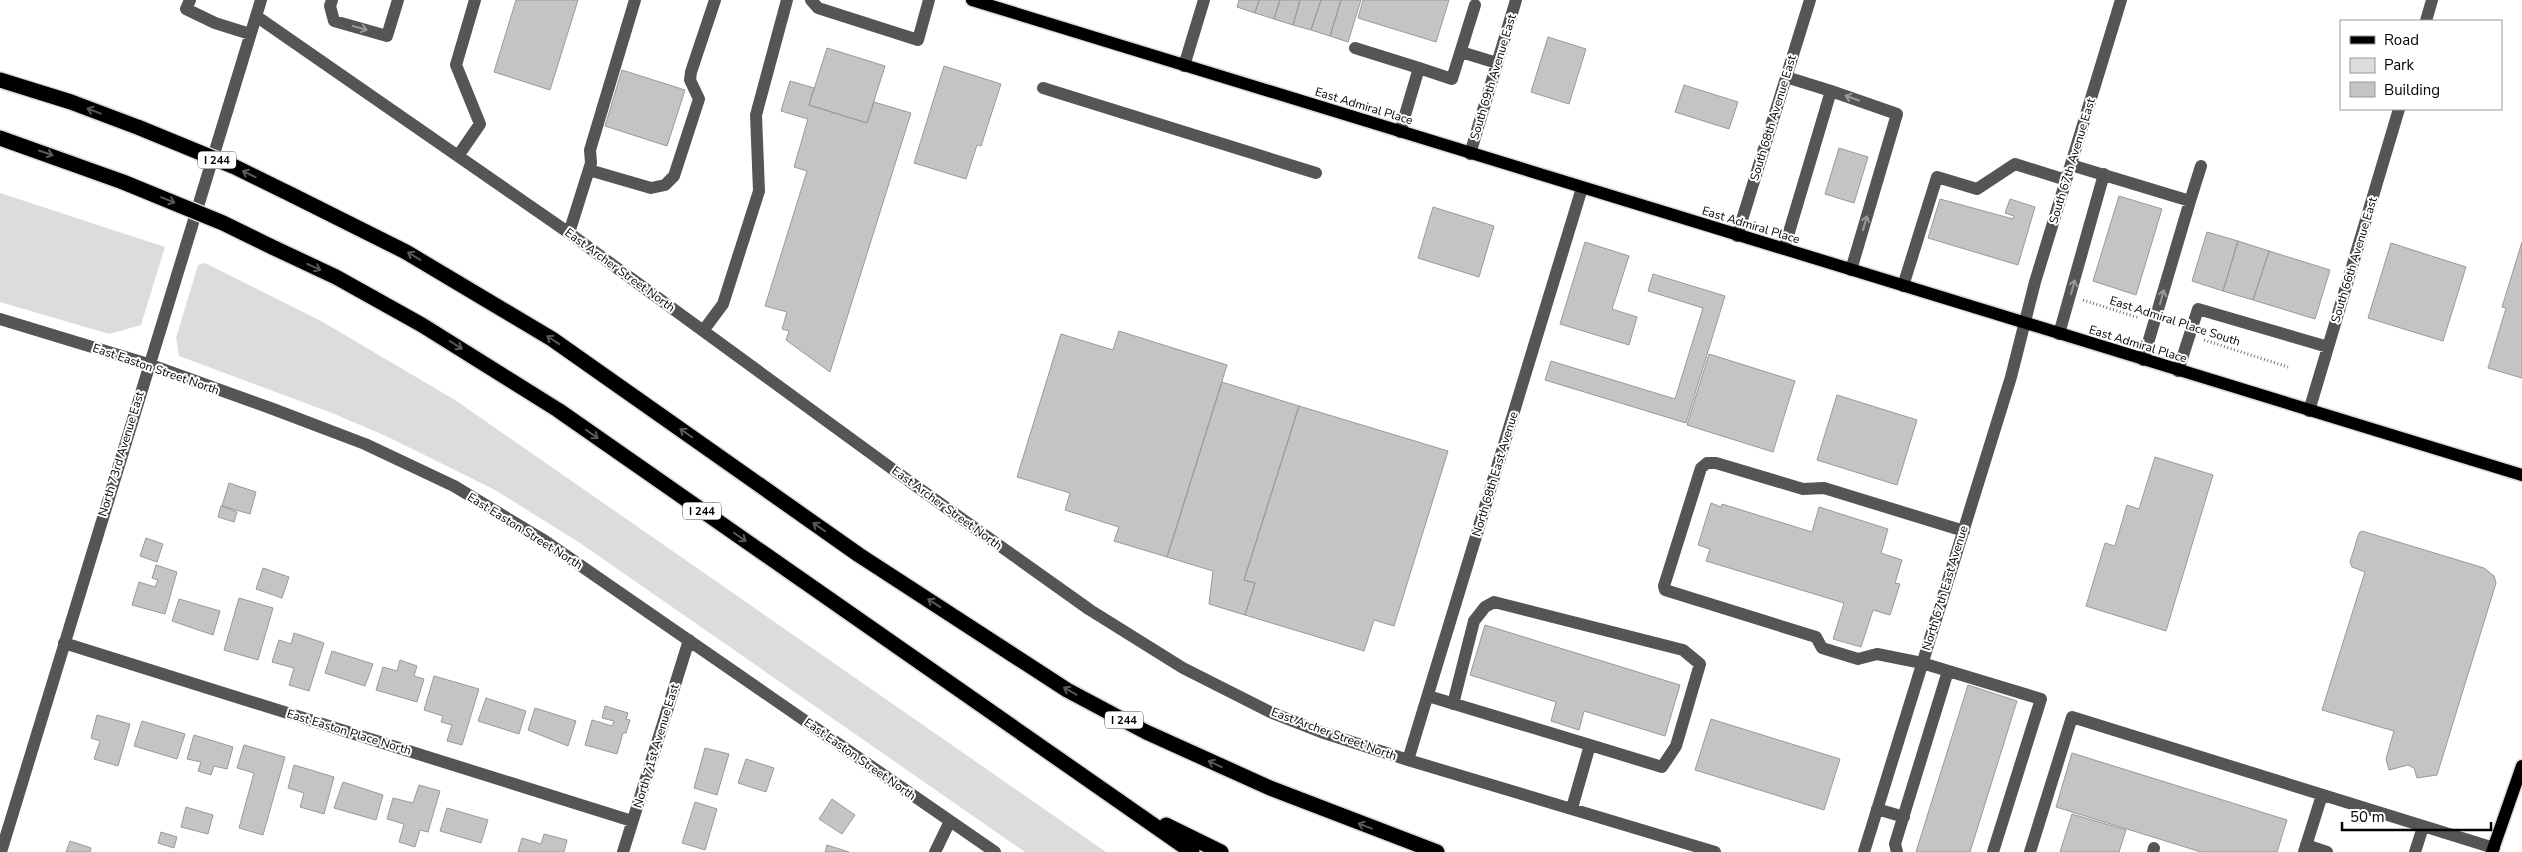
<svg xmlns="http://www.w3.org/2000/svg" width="2522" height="852" font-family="'Nunito Sans',sans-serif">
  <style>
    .green { fill: #dcdcdc }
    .building { fill: #c4c4c4; stroke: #999 }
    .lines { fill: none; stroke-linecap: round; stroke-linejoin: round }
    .major-casing { stroke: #dbdbdb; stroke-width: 15 }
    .highway-casing { stroke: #dbdbdb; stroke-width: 18 }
    .path { stroke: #777; stroke-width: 3; stroke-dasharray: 1 2.5; stroke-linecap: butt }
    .minor { stroke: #555; stroke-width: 12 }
    .major { stroke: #000; stroke-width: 12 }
    .highway { stroke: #000; stroke-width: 15 }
    .highway-bridge-casing { stroke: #dbdbdb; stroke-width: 18; stroke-linecap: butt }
    .highway-bridge { stroke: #000; stroke-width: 15 }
    .oneway { stroke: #999 }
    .oneway2 { stroke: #595959 }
    .labels { text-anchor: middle; stroke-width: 4; stroke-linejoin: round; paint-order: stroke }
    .shield { fill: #fff; stroke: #4c4c4c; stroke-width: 1 }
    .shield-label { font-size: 11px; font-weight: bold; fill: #000 }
    .street-label { font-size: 12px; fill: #000; stroke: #fff }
  </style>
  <rect width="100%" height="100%" fill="#fff"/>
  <!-- green -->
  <path class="green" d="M0,193L165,247L141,325L109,334L0,302Z
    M205,263L321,321L455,400L1106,852H1025L580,543L495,490L388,437L332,413L179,356L176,338L198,265Z"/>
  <!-- building -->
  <path class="building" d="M516,0H578L550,90L494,72Z
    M1239,0H1259L1255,13L1237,7Z
    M1259,0H1280L1274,19L1255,13Z
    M1280,0H1300L1293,25L1274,19Z
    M1300,0H1321L1311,30L1293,25Z
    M1321,0H1341L1330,36L1311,30Z
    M1341,0H1361L1348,42L1330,36Z
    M1363,0H1449L1436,42L1358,18Z
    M1548,37L1586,49L1569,104L1531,92Z
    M827,48L885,66L867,123L809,105Z
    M944,66L1001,84L981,146L977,145L966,179L914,163Z
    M622,70L685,90L667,146L605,126Z
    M790,81L814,88L809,105L867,123L874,102L911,113L830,372L786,340L789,331L782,329L787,312L765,306L807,171L794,167L808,119L781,111Z
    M1684,85L1738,102L1729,129L1675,112Z
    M1839,148L1868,157L1854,203L1825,194Z
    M2119,196L2162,209L2136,295L2093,281Z
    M1940,199L2013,219L2014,216L2005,213L2010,199L2035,207L2018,265L1928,238Z
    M1433,207L1494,226L1479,277L1418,258Z
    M2207,232L2238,241L2223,291L2192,281Z
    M2238,241L2269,251L2253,300L2223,291Z
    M1585,242L1629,256L1612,309L1637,317L1629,345L1560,324Z
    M2522,242V378L2488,368L2506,308L2502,307Z
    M2391,243L2466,267L2443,341L2368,318Z
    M2269,251L2330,270L2315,319L2253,300Z
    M1653,274L1725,296L1686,423L1545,380L1551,361L1675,399L1703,308L1648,291Z
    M1119,331L1227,365L1167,557L1114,541L1119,527L1065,510L1070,493L1017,477L1061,334L1113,350Z
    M1709,354L1795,381L1773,452L1687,425Z
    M1222,382L1299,406L1244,580L1255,583L1245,615L1209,604L1213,571L1167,557Z
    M1837,395L1917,420L1897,485L1817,460Z
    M1299,406L1448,451L1394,626L1374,620L1364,651L1245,615L1255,583L1244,580Z
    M2155,457L2213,475L2166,631L2086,606L2105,543L2115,546L2127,505L2139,509Z
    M229,483L256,492L250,514L222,506Z
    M1711,503L1721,507L1722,504L1812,532L1819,507L1888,529L1881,553L1902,560L1895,583L1900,584L1890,615L1873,610L1861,647L1833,639L1844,603L1706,561L1710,549L1698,545Z
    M221,506L237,512L234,522L218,517Z
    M2362,531L2484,568L2494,576L2496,583L2437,775L2417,778L2414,768L2408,765L2389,770L2386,759L2394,731L2322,710L2365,572L2352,567L2350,562L2359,533Z
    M146,538L163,544L157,562L140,556Z
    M156,565L177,572L165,614L132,605L139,582L155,587L158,580L152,578Z
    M263,568L289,577L282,598L256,589Z
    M239,598L273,608L258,660L224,650Z
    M179,599L220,611L213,635L172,621Z
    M1485,625L1680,685L1665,736L1584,711L1579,730L1551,721L1556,702L1470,675Z
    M294,633L324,643L309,691L289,685L294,668L272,662L279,640L291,644Z
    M332,651L373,664L365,686L325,673Z
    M400,660L417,666L414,676L424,679L417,702L376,690L383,667L397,671Z
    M434,676L479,689L462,745L447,741L452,725L441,722L443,716L424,710Z
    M1968,685L2017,701L1970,852H1916Z
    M486,698L526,711L519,734L478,721Z
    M605,706L628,713L626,719L630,720L626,733H623L617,754L585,745L592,720L612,726L614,721L602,718Z
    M535,708L576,721L568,746L528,730Z
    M97,715L130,724L118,766L94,759L100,741L91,738Z
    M1711,719L1840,759L1824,810L1695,770Z
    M142,721L185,734L177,759L134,746Z
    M194,735L233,747L227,769L214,766L211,775L198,771L201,762L187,759Z
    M244,745L285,757L263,835L239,828L254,773L237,768Z
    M705,748L729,754L717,795L694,788Z
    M2072,753L2287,820L2277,852H2201L2056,807Z
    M746,759L774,768L766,792L738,783Z
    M294,765L334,777L324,814L300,807L304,793L288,788Z
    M343,782L383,795L376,820L334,808Z
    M419,785L440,791L428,832L420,830L415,847L399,842L404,824L387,819L393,798L413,803Z
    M832,799L855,815L842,834L819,819Z
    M695,802L717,809L705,850L682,843Z
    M186,807L213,815L208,834L181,827Z
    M447,808L488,820L481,843L440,831Z
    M2072,814L2126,830L2119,852H2060Z
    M161,832L177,837L174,848L158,843Z
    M544,834L567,840L564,852H518L522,838L541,844Z
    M70,841L91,848L90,852H66Z
    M827,845L849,852H825Z"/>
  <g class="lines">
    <!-- major casing -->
    <g class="major-casing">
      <path id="major" d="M972,0L2522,475
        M2492,852L2522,766"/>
    </g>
    <!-- highway casing -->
    <g class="highway-casing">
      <path id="highway" d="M0,80L71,102L140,128
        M0,138L123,182
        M292,195L406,252L552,339L859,555L1067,690L1146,732L1270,788L1437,852
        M270,246L336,277L422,325L558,410L1192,852
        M1166,825L1221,852"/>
    </g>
    <!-- path -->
    <path class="path" d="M2083,300L2139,318
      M2204,340L2288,367"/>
    <!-- minor -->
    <path class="minor" d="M190,0L186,9L215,23L250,34
      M332,0L330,6L334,21L387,36L398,0
      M811,0L818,8L918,40L929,0
      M256,16L569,233L913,484L1090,610L1183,668L1270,712L1321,732L1408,760L1715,852
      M2426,21L2432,0
      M1355,48L1419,68
      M1461,52L1497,63
      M1184,66L1204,0
      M1786,77L1831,91
      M1043,88L1316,173
      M1400,132L1419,68L1452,79L1475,5
      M1470,154L1516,0
      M458,156L480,124L456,65L475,0
      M2071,165L2190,201L2201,166
      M589,170L651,188L665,185L674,176L699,99L690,80L691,72L715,0
      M569,233L591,163L590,150L635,0
      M1737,236L1810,0
      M1784,249L1831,91L1897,114L1851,270
      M1903,286L1937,177L1977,189L2015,164L2066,180
      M0,319L148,364L273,409L365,444L454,486L545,541L995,852
      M703,331L723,304L759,191L756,115L787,0
      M2059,334L2104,174
      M2143,360L2190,201
      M2178,371L2198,309L2328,347
      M2309,411L2399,109
      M1964,531L1824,488L1803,489L1716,463H1707L1701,468L1664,586L1665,590L1816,637L1822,648L1858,659L1877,654L1922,663L2041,699L1993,852
      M64,643L632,821
      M1428,696L1590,745L1572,808
      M1453,704L1474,621L1485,607L1494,602L1683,650L1700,664L1676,746L1662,767L1590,745
      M1408,760L1582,188
      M1877,809L1904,817
      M2306,845L2327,852
      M1,852L261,0
      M623,852L689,640
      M935,852L950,821
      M1864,852L2011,377L2035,282L2121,0
      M1897,852L1895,844L1948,671
      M2030,852L2072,717L2494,848
      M2153,852L2154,848
      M2304,852L2322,795
      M2415,852L2423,827"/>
    <!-- major -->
    <use href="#major" class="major"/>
    <!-- highway -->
    <use href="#highway" class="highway"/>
    <!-- highway-bridge casing -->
    <g class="highway-bridge-casing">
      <path id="highway-bridge" d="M140,128L235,167L292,195
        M123,182L223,223L270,246"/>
    </g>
    <!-- highway-bridge -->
    <use href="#highway-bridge" class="highway-bridge"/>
  </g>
  <!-- one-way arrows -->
  <defs><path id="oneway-shaft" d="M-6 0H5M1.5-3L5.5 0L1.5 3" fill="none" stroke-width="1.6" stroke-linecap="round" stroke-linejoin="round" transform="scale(1.25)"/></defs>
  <g class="oneway">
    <use href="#oneway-shaft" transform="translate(360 28) rotate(15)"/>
    <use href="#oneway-shaft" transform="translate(1852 98) rotate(-161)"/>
    <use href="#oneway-shaft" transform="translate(1865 223) rotate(-74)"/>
    <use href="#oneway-shaft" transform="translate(2073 287) rotate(-75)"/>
    <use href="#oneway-shaft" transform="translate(2162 297) rotate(-74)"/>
  </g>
  <g class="oneway2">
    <use href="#oneway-shaft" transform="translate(94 111) rotate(-159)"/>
    <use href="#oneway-shaft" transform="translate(46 153) rotate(19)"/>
    <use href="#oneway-shaft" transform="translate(249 174) rotate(-154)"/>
    <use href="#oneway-shaft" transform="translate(168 200) rotate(22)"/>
    <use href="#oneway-shaft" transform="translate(414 256) rotate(-149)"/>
    <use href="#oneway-shaft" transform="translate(314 267) rotate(25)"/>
    <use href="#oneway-shaft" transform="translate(553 340) rotate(-146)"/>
    <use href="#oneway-shaft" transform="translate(456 345) rotate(32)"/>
    <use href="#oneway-shaft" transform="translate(686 433) rotate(-145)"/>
    <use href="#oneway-shaft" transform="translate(592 434) rotate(35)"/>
    <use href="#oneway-shaft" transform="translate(819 527) rotate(-145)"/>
    <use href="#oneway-shaft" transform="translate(740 537) rotate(35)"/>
    <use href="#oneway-shaft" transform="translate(934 603) rotate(-147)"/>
    <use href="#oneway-shaft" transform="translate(1070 691) rotate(-150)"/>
    <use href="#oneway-shaft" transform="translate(1215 764) rotate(-155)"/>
    <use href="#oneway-shaft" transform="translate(1365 826) rotate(-159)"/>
  </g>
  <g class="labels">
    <!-- shield labels -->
    <g class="shield">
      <rect x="198" y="151.5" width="38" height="17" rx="4"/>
      <rect x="683" y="502.5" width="38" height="17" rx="4"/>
      <rect x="1105" y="711.5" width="38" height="17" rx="4"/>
    </g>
    <g class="shield-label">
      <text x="217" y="164">I 244</text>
      <text x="702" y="515">I 244</text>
      <text x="1124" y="724">I 244</text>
    </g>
    <!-- street labels -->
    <g class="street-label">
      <text transform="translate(1493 77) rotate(-73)" y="4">South 69th Avenue East</text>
      <text transform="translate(1364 106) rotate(17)" y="4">East Admiral Place</text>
      <text transform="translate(1773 118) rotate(-73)" y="4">South 68th Avenue East</text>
      <text transform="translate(2072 161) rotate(-73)" y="4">South 67th Avenue East</text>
      <text transform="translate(1751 225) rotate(17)" y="4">East Admiral Place</text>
      <text transform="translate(2354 260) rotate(-73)" y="4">South 66th Avenue East</text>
      <text transform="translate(620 270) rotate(36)" y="4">East Archer Street North</text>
      <text transform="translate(2175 321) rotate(18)" y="4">East Admiral Place South</text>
      <text transform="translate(2138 344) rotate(17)" y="4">East Admiral Place</text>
      <text transform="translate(156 369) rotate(19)" y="4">East Easton Street North</text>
      <text transform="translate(121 454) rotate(-73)" y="4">North 73rd Avenue East</text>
      <text transform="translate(1495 474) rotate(-73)" y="4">North 68th East Avenue</text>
      <text transform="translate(947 508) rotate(36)" y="4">East Archer Street North</text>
      <text transform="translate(525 531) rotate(32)" y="4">East Easton Street North</text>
      <text transform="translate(1945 588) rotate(-73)" y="4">North 67th East Avenue</text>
      <text transform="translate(349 732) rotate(17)" y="4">East Easton Place North</text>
      <text transform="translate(1334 734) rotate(20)" y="4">East Archer Street North</text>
      <text transform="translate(656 746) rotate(-73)" y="4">North 71st Avenue East</text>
      <text transform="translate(860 759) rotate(35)" y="4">East Easton Street North</text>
    </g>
  </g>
  <!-- legend -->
  <rect x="2340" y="20" width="162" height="90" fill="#ffffff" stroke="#999999"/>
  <rect x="2350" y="36" width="25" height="8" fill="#000000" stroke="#999999"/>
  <text x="2384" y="45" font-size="15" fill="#000000">Road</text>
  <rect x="2350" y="58" width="25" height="15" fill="#dcdcdc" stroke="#999999"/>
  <text x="2384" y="70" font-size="15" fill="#000000">Park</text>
  <rect x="2350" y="82" width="25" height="15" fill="#c4c4c4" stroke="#999999"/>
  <text x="2384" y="95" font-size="15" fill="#000000">Building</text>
  <!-- scale -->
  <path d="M2342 822v8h149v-8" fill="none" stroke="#000000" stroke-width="2.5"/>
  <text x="2350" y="822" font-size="15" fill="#000000" stroke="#ffffff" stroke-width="4" paint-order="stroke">50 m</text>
</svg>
